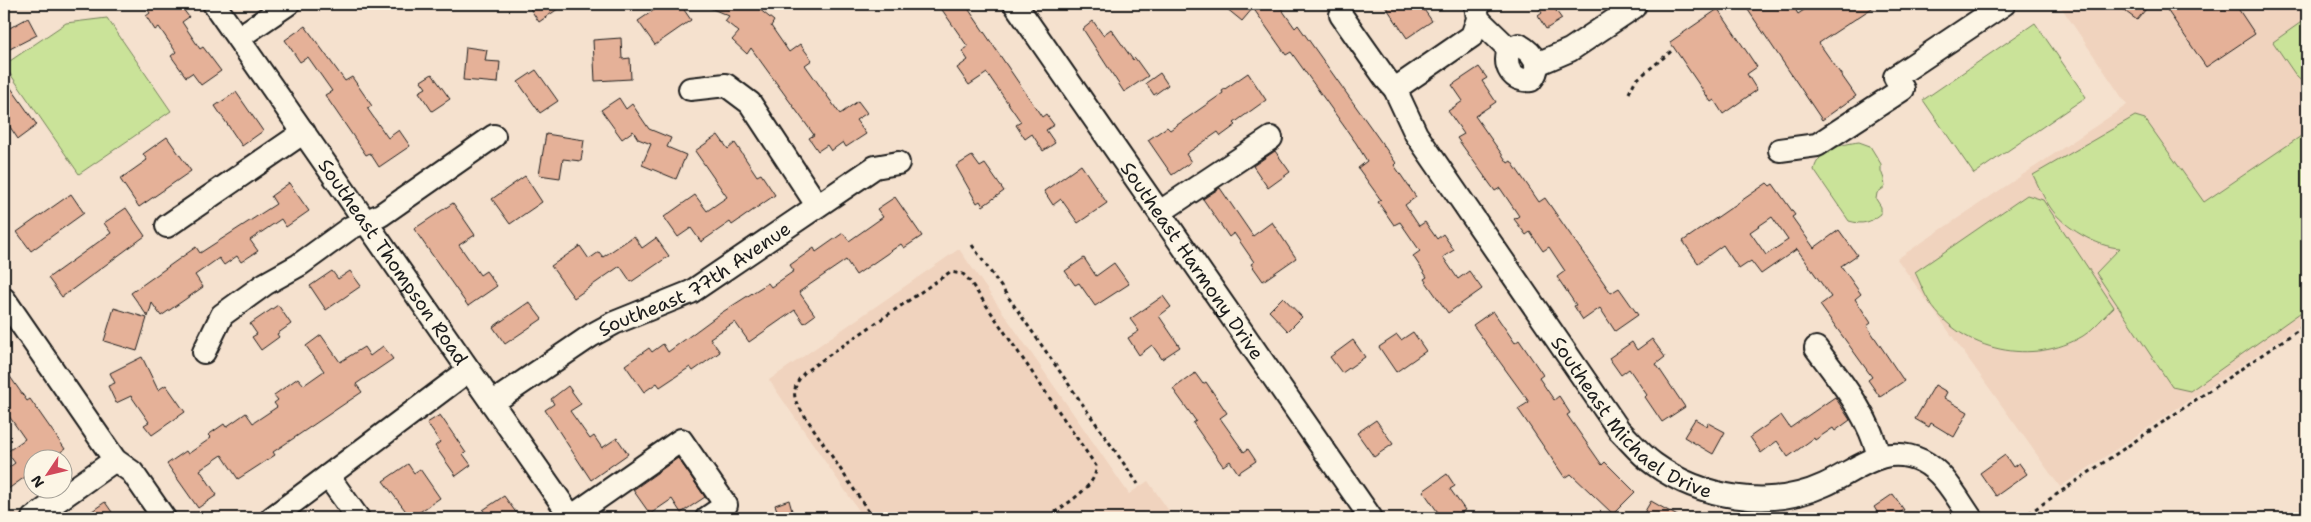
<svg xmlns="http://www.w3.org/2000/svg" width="2311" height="522" font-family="'Shantell Sans',sans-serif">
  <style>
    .built { fill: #f0d3be }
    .green { fill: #cae399; stroke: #73805a }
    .building { fill: #e5b198; stroke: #1c1c1c; fill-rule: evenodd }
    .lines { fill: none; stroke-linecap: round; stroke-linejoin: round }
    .minor-casing { stroke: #1c1c1c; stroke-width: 26 }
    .path { stroke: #1c1c1c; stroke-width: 3; stroke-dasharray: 4 4; stroke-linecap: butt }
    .minor { stroke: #fcf5e5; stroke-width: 22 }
    .labels { text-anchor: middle; stroke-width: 5; stroke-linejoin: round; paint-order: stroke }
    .street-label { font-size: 19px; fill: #1c1c1c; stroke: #fcf5e5 }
  </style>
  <rect width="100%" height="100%" fill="#f5e1ce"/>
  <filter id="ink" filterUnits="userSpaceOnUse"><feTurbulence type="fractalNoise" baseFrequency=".02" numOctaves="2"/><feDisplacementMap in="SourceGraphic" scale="10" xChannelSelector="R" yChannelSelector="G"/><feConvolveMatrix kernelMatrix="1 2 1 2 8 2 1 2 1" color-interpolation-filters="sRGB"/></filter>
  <g filter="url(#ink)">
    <!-- built -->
    <path class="built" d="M2059,4H2307V321L2060,487L1897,259L2127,105Z
      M959,249L1129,494L1148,481L1174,518H864L769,380Z"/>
    <!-- green -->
    <path class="green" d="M107,18L171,111L79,174L4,65L66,23Z
      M2307,18V86L2297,77L2273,42Z
      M2035,23L2086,97L1974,174L1923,100Z
      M2135,116L2145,119L2204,202L2307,132V293L2304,295L2307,308L2190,391L2172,387L2096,273L2120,248C2097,247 2063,227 2050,207C2043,197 2038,185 2033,175Z
      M1859,142L1870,146L1881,164V171L1884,179L1885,187L1877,193L1876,199L1881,207V214C1869,223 1863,225 1849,221L1814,170C1818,150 1842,144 1859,142Z
      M2027,195L2043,200L2114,307C2104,316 2094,329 2083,336C2033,366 1963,352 1930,303C1924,294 1920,282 1915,272Z"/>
    <!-- building -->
    <path class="building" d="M144,4H179L189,17L182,22L200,49L203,47L221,71L201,85L192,73L186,77L171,56L176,52L159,27L155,30L146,16L150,13Z
      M527,4H565L539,22Z
      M663,4H680L691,20L655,45L638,21Z
      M701,4H753L774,21L771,26L789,52L800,44L812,60L805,65L840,114L858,101L867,113L856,120L866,134L846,147L843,142L831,151L827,145L818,151L809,138L814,135L751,48L747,54L732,40L739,32L725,21L729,16Z
      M938,4H965L1042,117L1046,114L1054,125L1046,130L1055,143L1043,151L1032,134L1025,139L1016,125L1021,122L987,73L969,85L957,68L968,60L962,51L968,47Z
      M1221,4H1278L1295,28L1298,25L1396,163L1394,165L1416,197L1405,205L1419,226L1425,222L1437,239L1443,234L1454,250L1443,257L1458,279L1469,271L1482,289L1448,313L1424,279L1427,277L1413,256L1420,251L1400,222L1394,225L1378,202L1381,200L1358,168L1367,161L1356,143L1291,52L1286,55L1253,8L1242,21Z
      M1384,4H1420L1432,21L1407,38Z
      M1536,4H1551L1562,19L1546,29L1538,16L1542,13Z
      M1744,4H1792L1798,14L1813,4H1878L1819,43L1856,96L1822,120Z
      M2115,4H2150L2137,20Z
      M2163,4H2235L2255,34L2206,67Z
      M1718,9L1757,67L1747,74L1757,90L1723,114L1714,100L1711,102L1670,42Z
      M28,18L37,35L4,52V31Z
      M1093,21L1103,35L1111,29L1133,60L1135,58L1148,76L1124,92L1083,29Z
      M305,26L345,81L352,77L372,106L367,108L388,138L399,130L410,146L379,167L370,153L366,155L325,95L332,91L308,57L300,62L285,40Z
      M621,38L622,59L630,58L631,79L595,81L593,40Z
      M466,47L487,50L485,61L500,62L498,83L463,80Z
      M1479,67L1487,78L1482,81L1496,102L1475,116L1508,163L1511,161L1539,202L1545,198L1611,293L1619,288L1638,315L1615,331L1600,308L1583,320L1574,306L1576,305L1557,277L1565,271L1549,247L1543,251L1530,232L1526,235L1514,219L1519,216L1500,188L1495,191L1457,138L1464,134L1448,111L1463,101L1452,85Z
      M536,70L558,101L540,113L518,82Z
      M1160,73L1168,85L1154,95L1146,83Z
      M1248,73L1266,100L1234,123L1236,125L1221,136L1218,132L1186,154L1191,162L1172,175L1148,140L1167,127L1170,130L1223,93L1222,91Z
      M432,74L450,99L432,111L419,92L426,88L421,81Z
      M4,78L37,125L18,139L4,118Z
      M236,92L263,131L242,146L215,106Z
      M619,98L626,109L632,104L649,129L671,138L667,147L686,155L676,179L642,165L651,144L638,139L633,131L622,139L601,110Z
      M546,134L584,140L581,161L563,159L560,178L539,175Z
      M718,135L728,149L735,143L757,176L761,174L775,195L732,225L730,222L701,242L691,228L678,237L664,217L695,195L707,211L727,197L695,151Z
      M167,137L191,171L139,207L120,179L147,160L143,154Z
      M1275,151L1290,172L1268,188L1253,166Z
      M972,156L980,167L985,164L1004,191L983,206L980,201L977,203L956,166Z
      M1081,165L1107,203L1078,223L1061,199L1053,205L1044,191Z
      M525,176L542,202L510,224L492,199Z
      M289,183L309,211L286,227L281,219L250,240L258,251L241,262L237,256L224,265L219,258L195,275L203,287L161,316L152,303L148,317L131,293L196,247L200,253L276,204L271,196Z
      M1767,183L1770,186L1773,184L1795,215L1792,217L1814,248L1839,230L1857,255L1841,266L1861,294L1855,299L1871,323L1867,326L1904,381L1880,397L1868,380L1872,377L1820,305L1831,297L1797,249L1761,274L1751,261L1739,269L1723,245L1698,263L1683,241ZM1772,217L1788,240L1766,255L1750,232Z
      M1220,188L1253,236L1272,222L1296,258L1263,281L1251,264L1254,262L1234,233L1229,237L1203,199Z
      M71,194L84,213L31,251L17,232Z
      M895,197L922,236L904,248L901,244L856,275L846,260L799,292L815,315L804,323L795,310L749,342L735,322L710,338L720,352L693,371L690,367L660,387L657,383L644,392L625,365L649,348L652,352L663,344L668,352L721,313L768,283L771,287L794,271L790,265L814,248L816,252L843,233L849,241L883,217L877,209Z
      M453,203L475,235L459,245L480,275L486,271L497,286L468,306L414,229Z
      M126,208L145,236L62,297L48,278L111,233L104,223Z
      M634,236L642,248L656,238L669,256L631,282L620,266L574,298L551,266L580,246L589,259L599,252L603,257Z
      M1084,258L1096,276L1114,263L1129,284L1095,306L1079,283L1075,285L1065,271Z
      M332,271L338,279L350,271L361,286L326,310L310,286Z
      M1163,296L1171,307L1159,316L1180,347L1162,359L1152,345L1139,355L1128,338L1139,331L1130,319Z
      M1283,297L1302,317L1288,331L1269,311Z
      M529,302L542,319L505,344L493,327Z
      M278,305L291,324L277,334L279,337L261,350L252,337L257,334L250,324Z
      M114,308L147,318L137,351L104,341Z
      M1493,311L1515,343L1519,340L1543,375L1539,378L1554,400L1559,396L1570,413L1567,415L1602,465L1605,462L1635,492L1613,514L1571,474L1565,478L1518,409L1529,402L1473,325Z
      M1413,332L1426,351L1396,372L1379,347L1397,335L1401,340Z
      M321,335L340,362L364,347L370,356L383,346L393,359L356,384L362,392L297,436L273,452L275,455L238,479L222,455L200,470L217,495L198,508L167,464L186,451L188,454L211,438L208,435L224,424L226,427L246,413L253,423L277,407L274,403L278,400L274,395L298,378L304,385L324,371L306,346Z
      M1652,339L1665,357L1656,364L1685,407L1662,422L1645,397L1647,395L1629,369L1621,375L1609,358L1632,342L1637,350Z
      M1353,340L1365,357L1342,373L1330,357Z
      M142,357L158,390L166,385L185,412L152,435L144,425L149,422L131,396L116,403L108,386L115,383L110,373Z
      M4,368L27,401L30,399L65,449L49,460H32V472L4,492V471L15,463L7,452L25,439L4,409Z
      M1195,373L1203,384L1206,382L1227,413L1220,418L1244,452L1248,449L1256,461L1238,473L1230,461L1223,466L1193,423L1196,421L1173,389Z
      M1935,385L1947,392L1944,398L1968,412L1954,437L1931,423L1929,427L1915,419Z
      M568,386L581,404L570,411L590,439L594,436L602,448L617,438L628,454L591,480L545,410L554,404L551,399Z
      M1835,397L1850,420L1835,431L1833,428L1815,440L1814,438L1788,457L1777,441L1761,453L1750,437L1781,415L1790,428Z
      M440,415L466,453L463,454L471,465L456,476L435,446L440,442L427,423Z
      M1695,419L1707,426L1708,423L1725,432L1713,454L1684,437Z
      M1376,420L1393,444L1374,457L1357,433Z
      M2005,455L2013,467L2019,463L2027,474L1996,496L1980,473Z
      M678,458L705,497L681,513L672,499L650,514L633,490Z
      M408,464L414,473L420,469L440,498L411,518L383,481Z
      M1447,474L1455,486L1450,489L1465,510L1452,518H1442L1423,491Z
      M1893,494L1904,510L1891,518H1881L1874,507Z
      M504,496L520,518H489L483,510Z
      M789,500L794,518H780L775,505Z
      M1651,501L1681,518H1641Z
      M105,502L116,518H82Z"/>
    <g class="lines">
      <!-- minor casing -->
      <g class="minor-casing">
        <g id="minor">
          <path id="s1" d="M214,4L572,518"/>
          <path id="s2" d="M1015,4L1371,518"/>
          <path id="s3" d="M1341,15L1386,79L1395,89L1416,134L1619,430C1630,441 1641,455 1654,464C1701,498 1770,510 1824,485C1856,471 1883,442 1922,461C1944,472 1957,498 1971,518"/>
          <path d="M1478,19L1509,49"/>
          <path d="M238,38L288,4"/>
          <path d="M1519,45C1533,53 1543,66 1531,80C1512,82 1503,66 1509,49Z"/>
          <path d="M1537,64L1570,50L1634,7L1635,4"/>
          <path d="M690,89L726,85L750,103L817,205"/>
          <path d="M1395,89L1472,36L1478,19L1476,4"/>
          <path d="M1780,150L1817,145L1903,89L1895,77L2004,4"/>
          <path d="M1160,212L1271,138"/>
          <path d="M167,226L304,132"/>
          <path d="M4,299L115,460L132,472L164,518"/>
          <path d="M1816,348C1841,382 1869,415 1879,457"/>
          <path d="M204,352L222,315L265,284L299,265L350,228L381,215L494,136"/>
          <path id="s4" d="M492,403L592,335L614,323L691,292L875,167L898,163"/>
          <path d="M328,476L358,518"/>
          <path d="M571,517L681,440L726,505L707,518"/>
          <path d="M33,518L115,460"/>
          <path d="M272,518L469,370"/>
        </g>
      </g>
      <!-- path -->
      <path class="path" d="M1629,93L1635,81L1674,49
        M972,245L1138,484
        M873,518L797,404C791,391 797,380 806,371L950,272L963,274L969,280L1096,466C1098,487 1062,506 1047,518
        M2022,518L2307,324"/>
      <!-- minor -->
      <use href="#minor" class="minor"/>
    </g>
  </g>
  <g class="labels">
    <!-- street labels -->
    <g class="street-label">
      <text dy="7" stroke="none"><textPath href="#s1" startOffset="314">Southeast Thompson Road</textPath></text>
      <text dy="7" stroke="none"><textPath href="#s2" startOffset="312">Southeast Harmony Drive</textPath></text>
      <text dy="7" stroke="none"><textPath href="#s4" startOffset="238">Southeast 77th Avenue</textPath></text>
      <text dy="7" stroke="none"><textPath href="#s3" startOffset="501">Southeast Michael Drive</textPath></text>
    </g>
  </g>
  <!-- margin -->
  <rect width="2311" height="522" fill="none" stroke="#fcf5e5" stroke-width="20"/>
  <rect x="10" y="10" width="2291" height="502" fill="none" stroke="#1c1c1c" stroke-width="2" filter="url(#ink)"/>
  <!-- north arrow -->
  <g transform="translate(48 474) rotate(235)"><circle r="24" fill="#fcf5e5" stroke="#a29e95"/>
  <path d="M0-4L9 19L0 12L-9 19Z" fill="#d1495b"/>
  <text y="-8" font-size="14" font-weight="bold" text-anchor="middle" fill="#1c1c1c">N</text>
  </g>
</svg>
